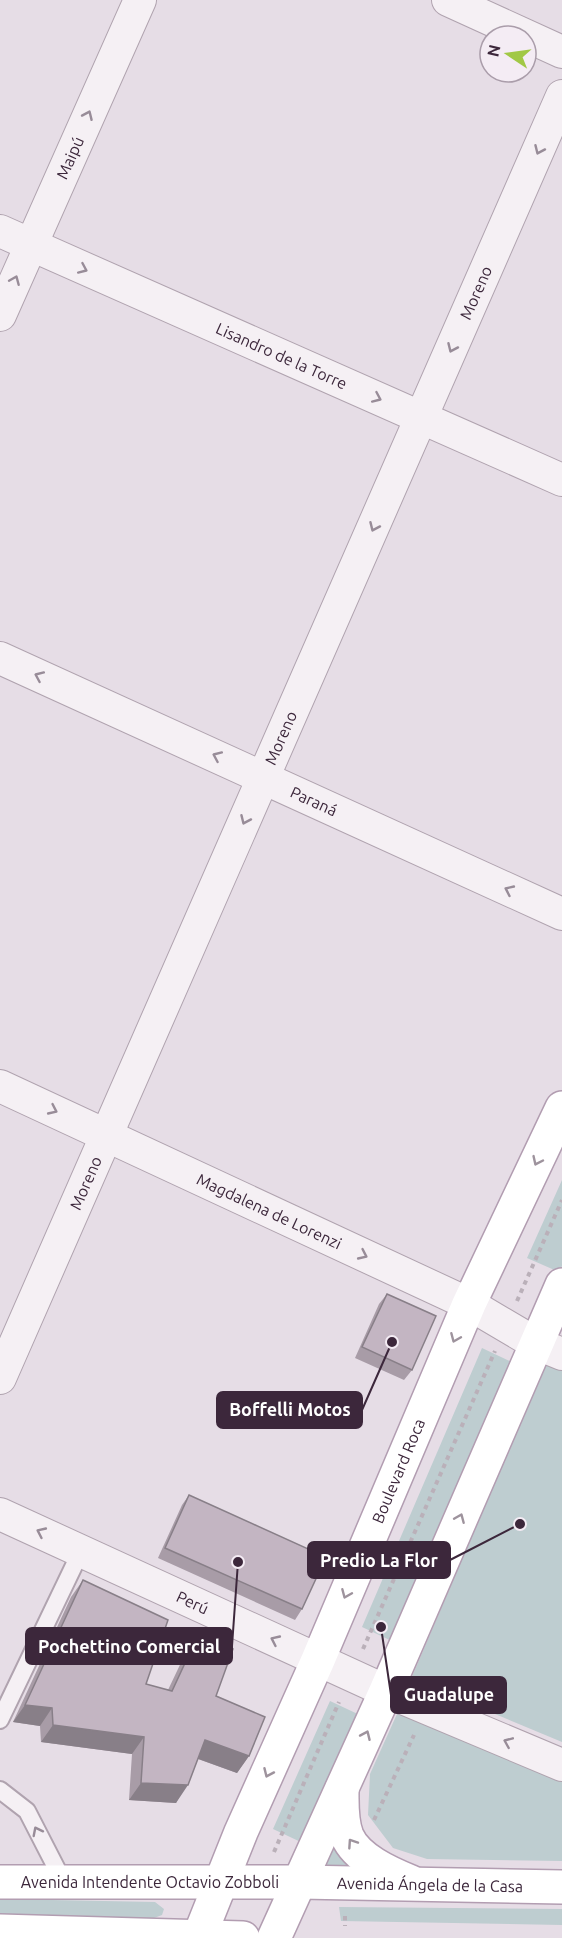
<svg xmlns="http://www.w3.org/2000/svg" width="562" height="1938" font-family="Ubuntu,sans-serif">
  <style>
    .green { fill: #becdd0 }
    .lines { fill: none; stroke-linecap: round; stroke-linejoin: round }
    .lane-casing { stroke: #b0a3af; stroke-width: 20 }
    .street-casing { stroke: #b0a3af; stroke-width: 34 }
    .primary-casing { stroke: #b29db1; stroke-width: 36 }
    .path { stroke: #bab0b9; stroke-width: 4; stroke-dasharray: 4.5 4.5; stroke-linecap: butt }
    .lane { stroke: #f5f0f4; stroke-width: 16 }
    .street { stroke: #f5f0f4; stroke-width: 32 }
    .primary { stroke: #fff; stroke-width: 33 }
    .wall { fill: #a89ca7 }
    .shaded-wall { fill: #887f88 }
    .building { fill: #c3b5c2; stroke: #887f88; stroke-width: 1.5 }
    .oneway { stroke: #988c98 }
    .oneway2 { stroke: #9e939d }
    .labels { text-anchor: middle; stroke-width: 6; stroke-linejoin: round; paint-order: stroke }
    .street-label { font-size: 16px; fill: #3c273b; stroke: #f4ecf4 }
    .leader { fill: none; stroke: #3c273b; stroke-width: 2 }
    .callout-dot { fill: #3c273b; stroke: #f4ecf4; stroke-width: 2 }
    .callout { fill: #3c273b; stroke: #3c273b; stroke-width: 2 }
    .callout-label { font-size: 18px; text-anchor: middle; font-weight: bold; fill: #fff }
  </style>
  <rect width="100%" height="100%" fill="#e6dde6"/>
  <!-- green -->
  <path class="green" d="M562,1180V1266L559,1272L527,1258Z
    M482,1348L514,1363L394,1642L362,1627Z
    M546,1362L562,1369V1742L411,1679Z
    M330,1701L362,1716L305,1844L273,1829Z
    M422,1710L562,1772V1861L427,1859L393,1848L368,1815L370,1774L397,1714Z
    M333,1838L352,1866L320,1873Z
    M0,1899L155,1902L164,1909L162,1915L154,1918L0,1916Z
    M339,1907L562,1909V1925L341,1921Z"/>
  <g class="lines">
    <!-- lane casing -->
    <g class="lane-casing">
      <path id="lane" d="M0,1720L81,1551
        M0,1790L27,1811L63,1881"/>
    </g>
    <!-- street casing -->
    <g class="street-casing">
      <g id="street">
        <path d="M448,0L562,52"/>
        <path id="s1" d="M0,231L562,480"/>
        <path id="s2" d="M0,315L140,0"/>
        <path id="s3" d="M0,658L562,914"/>
        <path id="s4" d="M0,1086L469,1304L535,1343L562,1354"/>
        <path id="s5" d="M0,1378L562,96"/>
        <path id="s6" d="M0,1514L386,1691L562,1765"/>
      </g>
    </g>
    <!-- primary casing -->
    <g class="primary-casing">
      <g id="primary">
        <path d="M342,1789C342,1804 341,1821 347,1836C357,1859 389,1873 411,1882"/>
        <path id="s7" d="M0,1882H300L562,1887"/>
        <path d="M0,1931L243,1938"/>
        <path id="s8" d="M199,1937L241,1832L318,1660L469,1304L562,1108"/>
        <path d="M274,1938L386,1691L562,1285"/>
      </g>
    </g>
    <!-- path -->
    <path class="path" d="M517,1301L562,1200
      M363,1649L495,1351
      M374,1820L414,1735
      M274,1852L339,1702
      M345,1916V1926"/>
    <!-- lane -->
    <use href="#lane" class="lane"/>
    <!-- street -->
    <use href="#street" class="street"/>
    <!-- primary -->
    <use href="#primary" class="primary"/>
  </g>
  <!-- wall -->
  <path class="wall" d="M387,1294L412,1370L404,1380L355,1358L379,1304Z
    M189,1495L302,1609L295,1620L158,1558L182,1505Z
    M83,1580L146,1684L168,1690L187,1650L199,1633L216,1696L249,1756L237,1773L198,1759L176,1803L129,1800L132,1754L41,1742L40,1726L13,1722L71,1597Z"/>
  <!-- shaded-wall -->
  <path class="shaded-wall" d="M25,1705L52,1708L40,1726L13,1722Z
    M53,1725L144,1737L132,1754L41,1742Z
    M205,1740L249,1756L237,1773L193,1757Z
    M141,1783L188,1785L176,1803L129,1800Z"/>
  <!-- building -->
  <path class="building" d="M387,1294L436,1316L412,1370L362,1347Z
    M189,1495L326,1557L302,1609L165,1548Z
    M83,1580L168,1620L146,1684L172,1691L199,1633L233,1649L216,1696L265,1717L249,1756L205,1740L188,1785L141,1783L144,1737L53,1725L52,1708L25,1705Z"/>
  <!-- one-way arrows -->
  <defs><path id="oneway-chevron" d="M-2-3.5L2.5 0L-2 3.5" fill="none" stroke-width="1.6" stroke-linecap="round" stroke-linejoin="round" transform="scale(1.5)"/></defs>
  <g class="oneway">
    <use href="#oneway-chevron" transform="translate(88 115) rotate(-66)"/>
    <use href="#oneway-chevron" transform="translate(539 150) rotate(114)"/>
    <use href="#oneway-chevron" transform="translate(83 269) rotate(24)"/>
    <use href="#oneway-chevron" transform="translate(15 280) rotate(-67)"/>
    <use href="#oneway-chevron" transform="translate(452 348) rotate(114)"/>
    <use href="#oneway-chevron" transform="translate(377 398) rotate(24)"/>
    <use href="#oneway-chevron" transform="translate(374 527) rotate(114)"/>
    <use href="#oneway-chevron" transform="translate(39 676) rotate(-156)"/>
    <use href="#oneway-chevron" transform="translate(217 756) rotate(-156)"/>
    <use href="#oneway-chevron" transform="translate(245 820) rotate(114)"/>
    <use href="#oneway-chevron" transform="translate(509 890) rotate(-155)"/>
    <use href="#oneway-chevron" transform="translate(53 1110) rotate(25)"/>
    <use href="#oneway-chevron" transform="translate(363 1255) rotate(25)"/>
    <use href="#oneway-chevron" transform="translate(41 1532) rotate(-155)"/>
    <use href="#oneway-chevron" transform="translate(275 1640) rotate(-155)"/>
    <use href="#oneway-chevron" transform="translate(508 1742) rotate(-157)"/>
    <use href="#oneway-chevron" transform="translate(37 1831) rotate(-117)"/>
  </g>
  <g class="oneway2">
    <use href="#oneway-chevron" transform="translate(537 1161) rotate(115)"/>
    <use href="#oneway-chevron" transform="translate(455 1338) rotate(113)"/>
    <use href="#oneway-chevron" transform="translate(460 1518) rotate(-67)"/>
    <use href="#oneway-chevron" transform="translate(346 1594) rotate(113)"/>
    <use href="#oneway-chevron" transform="translate(366 1735) rotate(-66)"/>
    <use href="#oneway-chevron" transform="translate(268 1773) rotate(114)"/>
    <use href="#oneway-chevron" transform="translate(352 1843) rotate(-124)"/>
  </g>
  <g class="labels">
    <!-- street labels -->
    <g class="street-label">
      <text dy="6" stroke="none"><textPath href="#s2" startOffset="172">Maipú</textPath></text>
      <text dy="6" stroke="none"><textPath href="#s5" startOffset="1185">Moreno</textPath></text>
      <text dy="6" stroke="none"><textPath href="#s1" startOffset="308">Lisandro de la Torre</textPath></text>
      <text dy="6" stroke="none"><textPath href="#s5" startOffset="699">Moreno</textPath></text>
      <text dy="6" stroke="none"><textPath href="#s3" startOffset="345">Paraná</textPath></text>
      <text dy="6" stroke="none"><textPath href="#s5" startOffset="213">Moreno</textPath></text>
      <text dy="6" stroke="none"><textPath href="#s4" startOffset="297">Magdalena de Lorenzi</textPath></text>
      <text dy="6" stroke="none"><textPath href="#s8" startOffset="507">Boulevard Roca</textPath></text>
      <text dy="6" stroke="none"><textPath href="#s6" startOffset="212">Perú</textPath></text>
      <text dy="6" stroke="none"><textPath href="#s7" startOffset="150">Avenida Intendente Octavio Zobboli</textPath></text>
      <text dy="6" stroke="none"><textPath href="#s7" startOffset="430">Avenida Ángela de la Casa</textPath></text>
    </g>
  </g>
  <!-- callouts -->
  <path class="leader" d="M392 1342L362 1410M520 1524L450 1560M238 1562L232 1646M381 1627L391 1695"/>
  <g class="callout-dot">
    <circle cx="392" cy="1342" r="6"/>
    <circle cx="520" cy="1524" r="6"/>
    <circle cx="238" cy="1562" r="6"/>
    <circle cx="381" cy="1627" r="6"/>
  </g>
  <g class="callout">
    <rect x="217" y="1392" width="145" height="36" rx="6"/>
    <rect x="308" y="1542" width="142" height="36" rx="6"/>
    <rect x="26" y="1628" width="206" height="36" rx="6"/>
    <rect x="391" y="1677" width="115" height="36" rx="6"/>
  </g>
  <g class="callout-label">
    <text x="290" y="1416">Boffelli Motos</text>
    <text x="379" y="1567">Predio La Flor</text>
    <text x="129" y="1653">Pochettino Comercial</text>
    <text x="449" y="1701">Guadalupe</text>
  </g>
  <!-- north arrow -->
  <g transform="translate(508 54) rotate(283)"><circle r="28" fill="#f4ecf4" stroke="#aa9daa" stroke-width="1.5"/>
  <path d="M0-4.5L10 22L0 15L-10 22Z" fill="#a1c845"/>
  <text y="-9" font-size="16" font-weight="bold" text-anchor="middle" fill="#3c273b">N</text>
  </g>
</svg>
